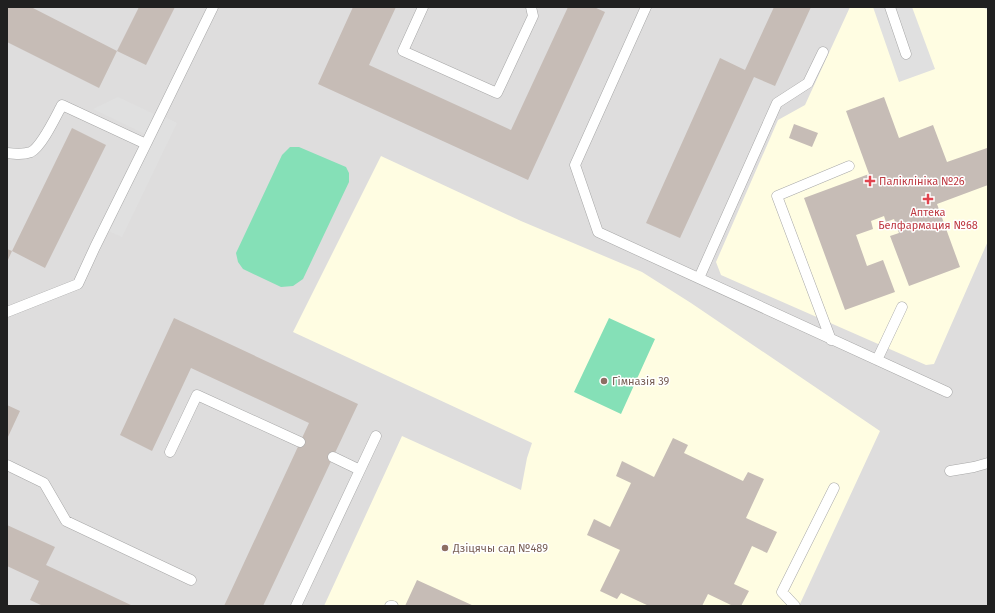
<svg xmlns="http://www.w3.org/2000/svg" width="995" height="613" font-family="'Fira Sans',sans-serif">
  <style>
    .residential { fill: #dedddd }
    .education { fill: #fffde2 }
    .pitch { fill: #85e0b7 }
    .parking { fill: #e0e0e0 }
    .building { fill: #c6bcb6 }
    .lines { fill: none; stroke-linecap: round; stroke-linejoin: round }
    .service-casing { stroke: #a7a7a7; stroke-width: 11 }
    .service { stroke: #fff; stroke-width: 10 }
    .health-dot { fill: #e0444e; stroke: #fff; stroke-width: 1.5 }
    .education-dot { fill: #8d6e63; stroke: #fff; stroke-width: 1.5 }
    .labels { text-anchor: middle; stroke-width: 3; stroke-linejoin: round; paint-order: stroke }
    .health-label { font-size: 11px; fill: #be3a42; stroke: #fff; text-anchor: start }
    .education-label { font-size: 11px; fill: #785e54; stroke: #fff; text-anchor: start }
  </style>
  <rect width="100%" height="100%" fill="#f1ede7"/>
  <!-- residential -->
  <path class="residential" d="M7,7H988V606H7Z"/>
  <!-- education -->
  <path class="education" d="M850,7H982L988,10V241L934,364L926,365L721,275L716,262L778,120L805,105Z
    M381,156L521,221L642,272L691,303L880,431L799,606H324L402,436L521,490L527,458L532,443L293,332Z"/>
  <!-- pitch -->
  <path class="pitch" d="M290,147H299L346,167L349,173V182L303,279L293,286L281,287L243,269L238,262L236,253L282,155Z
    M609,318L655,339L621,414L574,392Z"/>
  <!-- parking -->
  <path class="parking" d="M873,7H912L935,69L899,82Z
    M118,97L154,114L145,134L93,109Z
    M161,115L177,123L122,237L104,229Z"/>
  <!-- building -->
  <path class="building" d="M7,7H31L117,51L99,88L7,42Z
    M139,7H175L146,65L117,51Z
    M353,7H396L369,65L511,130L568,7H594L605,12L528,180L318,84Z
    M774,7H811L775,86L754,77L680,238L646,223L720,58L745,70Z
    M884,97L899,138L933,125L947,162L987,148L988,151V185L937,204L960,267L909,286L890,236L899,233L894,219L886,222L884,216L871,221L873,229L856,235L867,266L883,260L895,292L845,310L804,198L869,174L846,111Z
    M794,124L818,133L812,147L789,138Z
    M72,128L106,145L45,268L12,251Z
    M7,249L12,251L7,262Z
    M174,318L358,404L263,606H224L309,423L191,368L152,451L120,435Z
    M7,405L20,411L7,439Z
    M673,438L688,445L684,453L743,481L748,472L764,479L746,518L777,532L767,553L752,546L734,584L749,591L741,606H733L708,594L702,606H649L621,593L617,599L600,591L620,550L587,535L594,519L610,527L631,483L616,476L622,461L654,477Z
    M7,525L55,547L46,565L133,606H43L30,600L39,581L7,566Z
    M417,580L474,606H405Z"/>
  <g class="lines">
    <!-- service casing -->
    <g class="service-casing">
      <path id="service" d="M423,7L403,51L497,93L533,16L531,7
        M646,7L575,165L598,232L947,392
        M890,7L906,54
        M146,144L213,7
        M7,153C15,154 23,155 31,152C42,146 56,116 62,105L146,144L95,247L78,284L7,312
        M699,278L777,103L808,83L823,52
        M831,340L777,196L849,166
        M877,360L902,307
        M170,452L197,395L300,442
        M7,465L44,483L66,521L191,580
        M360,470L376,436
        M950,471L974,467L988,463
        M296,606L360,470L333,457
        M390,606H393
        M795,606L782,592L834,488"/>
    </g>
    <!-- service -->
    <use href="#service" class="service"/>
  </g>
  <!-- markers -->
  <g class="health-dot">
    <path d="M868 175h4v4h4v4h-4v4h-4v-4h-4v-4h4z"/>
    <path d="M926 193h4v4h4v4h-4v4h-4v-4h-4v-4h4z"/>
  </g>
  <g class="education-dot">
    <circle cx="604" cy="381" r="4"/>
    <circle cx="445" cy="548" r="4"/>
  </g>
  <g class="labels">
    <!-- health labels -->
    <g class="health-label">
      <text x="879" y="185">Паліклініка №26</text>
      <text x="928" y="216" text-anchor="middle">Аптека<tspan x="928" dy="13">Белфармация №68</tspan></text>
    </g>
    <!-- education labels -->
    <g class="education-label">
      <text x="612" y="385">Гімназія 39</text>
      <text x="453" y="552">Дзіцячы сад №489</text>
    </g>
  </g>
  <!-- border -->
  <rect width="995" height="613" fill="none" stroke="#202020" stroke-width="16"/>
</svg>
